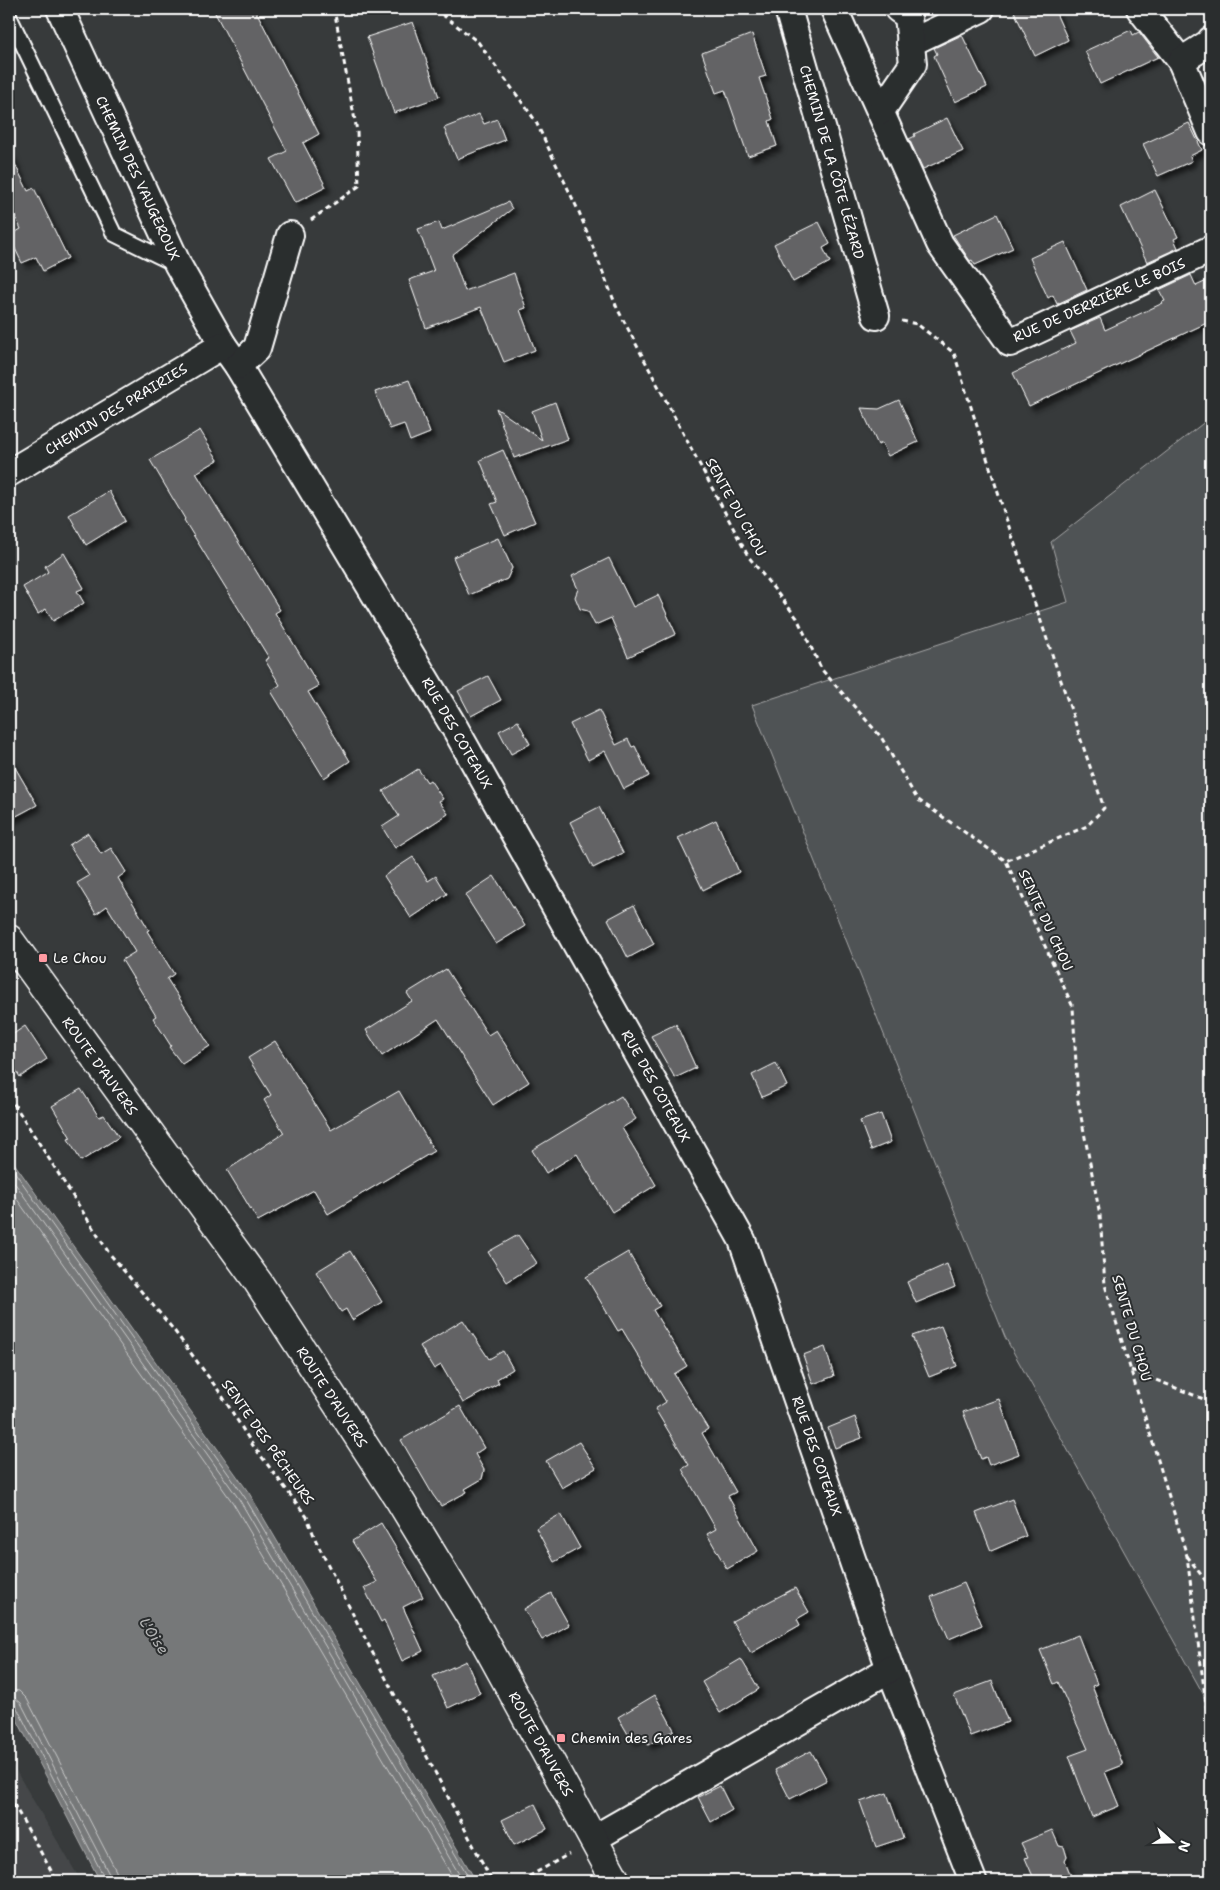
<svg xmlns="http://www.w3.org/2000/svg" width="1220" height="1890" font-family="'Shantell Sans',sans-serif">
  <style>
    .built { fill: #444748 }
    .green { fill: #505354; stroke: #a8a9aa }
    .water { fill: #767879; stroke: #adaeaf }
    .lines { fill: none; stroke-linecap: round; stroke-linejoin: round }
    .shore { stroke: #c8c9c9; stroke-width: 1 }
    .building { fill: #636465; stroke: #fff; filter: url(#shadow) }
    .lane-casing { stroke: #fff; stroke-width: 18 }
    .street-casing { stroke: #fff; stroke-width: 30 }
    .secondary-casing { stroke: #fff; stroke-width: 31 }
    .path { stroke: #fff; stroke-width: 3; stroke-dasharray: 5 4; stroke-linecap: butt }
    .lane { stroke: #2a2d2e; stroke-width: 14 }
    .street { stroke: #2a2d2e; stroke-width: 26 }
    .secondary { stroke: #2a2d2e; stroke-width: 28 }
    .poi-dot { fill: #ff9aa2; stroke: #2a2d2e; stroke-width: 2 }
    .labels { text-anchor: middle; stroke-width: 4; stroke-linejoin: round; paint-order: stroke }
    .street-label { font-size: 14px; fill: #fff; stroke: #2a2d2e }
    .poi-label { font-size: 14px; fill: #fff; stroke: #2a2d2e; text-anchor: start }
    .water-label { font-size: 15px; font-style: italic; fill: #b4b5b5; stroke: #2a2d2e }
  </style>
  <defs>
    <filter id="shadow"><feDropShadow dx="4.5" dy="4.5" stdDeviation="2.5" flood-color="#0009"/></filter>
  </defs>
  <rect width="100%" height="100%" fill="#373a3b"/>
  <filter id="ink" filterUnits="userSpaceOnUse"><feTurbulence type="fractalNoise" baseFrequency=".02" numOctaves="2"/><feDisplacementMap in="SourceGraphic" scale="10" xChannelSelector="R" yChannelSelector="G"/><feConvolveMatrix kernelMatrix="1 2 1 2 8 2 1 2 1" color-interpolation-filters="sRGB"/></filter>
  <g filter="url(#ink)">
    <polygon class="built" points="9,1759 81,1881 9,1881"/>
    <polygon class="green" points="1211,417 1211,1708 1005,1337 752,705 1068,602 1051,542"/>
    <polygon class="water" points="9,1156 249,1493 476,1881 100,1881 9,1704"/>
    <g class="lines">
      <g class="shore">
        <polyline points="9,1164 244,1496 471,1881"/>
        <polyline points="9,1175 239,1499 463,1881"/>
        <polyline points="9,1188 233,1503 455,1881"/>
        <polyline points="9,1689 19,1691 27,1699 116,1871 118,1881"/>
        <polyline points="9,1697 15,1698 21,1703 109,1874 111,1881"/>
        <polyline points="9,1703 16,1706 104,1877 104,1881"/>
      </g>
    </g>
    <g class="building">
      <polygon points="213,9 255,9 319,134 303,143 326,187 295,203 271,159 287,151"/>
      <polygon points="1013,9 1054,9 1068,40 1035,56"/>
      <polygon points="413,22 439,97 394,113 367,37"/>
      <polygon points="1131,30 1133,35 1139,32 1158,57 1100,84 1085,51"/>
      <polygon points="752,34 766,76 759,78 773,119 769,121 777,146 748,156 725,90 716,93 702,53"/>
      <polygon points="962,35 987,87 955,102 934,56 937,54 934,48"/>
      <polygon points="479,114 484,124 497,119 505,140 457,159 444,128"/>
      <polygon points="947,118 963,151 923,169 909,139 915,136 914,134"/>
      <polygon points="1189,123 1202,150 1190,156 1192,161 1158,176 1143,144"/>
      <polygon points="9,152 28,191 34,188 68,258 43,271 36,257 22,263 9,236 21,229 9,203"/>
      <polygon points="1155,190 1178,237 1174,239 1178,248 1147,262 1121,207"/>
      <polygon points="508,202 512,209 452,255 465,291 514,273 526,308 520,310 535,350 504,362 481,307 426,328 409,280 434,271 418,229 439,222 442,230"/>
      <polygon points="997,214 1013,248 975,265 972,260 970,261 953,235"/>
      <polygon points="819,222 830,244 823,248 830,262 793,282 774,244"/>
      <polygon points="1065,242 1087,290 1057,304 1053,295 1048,298 1030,258"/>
      <polygon points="1191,275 1196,286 1211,279 1211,321 1029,406 1013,373 1076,343 1070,331 1100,318 1105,330 1163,303 1162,302 1165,301 1159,290"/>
      <polygon points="409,380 430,433 410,441 404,424 390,429 375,392"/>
      <polygon points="899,400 918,442 888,456 882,443 878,445 861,408 879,409"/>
      <polygon points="555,402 568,439 514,458 496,408 542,440 532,411"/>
      <polygon points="200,430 218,460 196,473 280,610 275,613 319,686 308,692 350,761 324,778 271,691 280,685 265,660 269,658 184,520 185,519 150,460"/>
      <polygon points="503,450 535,522 505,535 491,504 497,502 480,460"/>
      <polygon points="109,491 125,521 86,545 69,515"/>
      <polygon points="498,538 512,568 507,579 469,595 453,557"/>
      <polygon points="64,553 84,588 77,591 84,603 53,621 46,609 38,614 23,587 48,572 45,566"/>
      <polygon points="609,558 633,607 658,595 676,634 628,657 611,618 595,625 588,611 580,609 575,597 578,589 572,576"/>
      <polygon points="488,676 501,700 471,716 458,691"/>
      <polygon points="599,710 616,745 628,739 632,747 635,746 649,776 624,789 605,751 588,760 570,724"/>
      <polygon points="518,721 530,744 511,754 499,731"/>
      <polygon points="9,757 37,805 9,820"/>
      <polygon points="418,769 427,782 430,780 443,799 439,801 448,814 395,848 382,827 399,816 383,791"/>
      <polygon points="599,807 623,853 593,868 570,822"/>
      <polygon points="716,820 739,872 703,890 678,838"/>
      <polygon points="88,833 101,854 111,848 126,872 118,878 149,930 147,931 174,974 167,979 210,1046 182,1064 169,1047 171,1046 153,1018 156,1016 122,960 135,952 107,906 96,914 77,883 89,876 69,845"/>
      <polygon points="413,857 428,881 436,876 447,894 411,918 384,876"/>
      <polygon points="494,876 525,926 496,944 465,895"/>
      <polygon points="634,905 654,944 628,958 608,919"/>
      <polygon points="446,969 488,1035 496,1030 529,1082 493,1105 438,1019 382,1056 366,1030 412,1001 407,993"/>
      <polygon points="676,1024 696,1068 675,1078 651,1036"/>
      <polygon points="25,1026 47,1059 20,1077 9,1060 9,1037"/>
      <polygon points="275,1041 331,1130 399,1091 434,1151 328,1214 314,1190 258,1221 227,1170 284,1133 264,1100 271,1095 248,1058"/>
      <polygon points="776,1063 787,1086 762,1097 752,1075"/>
      <polygon points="81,1089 99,1117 104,1115 119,1137 81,1161 68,1139 71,1138 52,1106"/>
      <polygon points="621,1096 636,1119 622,1128 656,1185 612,1212 577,1154 546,1173 532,1150"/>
      <polygon points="881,1114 891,1142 871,1150 860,1121"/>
      <polygon points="518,1235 537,1263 507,1282 488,1252"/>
      <polygon points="350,1251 382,1302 352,1320 346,1309 341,1312 316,1272"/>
      <polygon points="628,1252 660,1306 653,1310 687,1366 674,1374 708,1429 702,1433 736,1492 728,1496 758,1551 727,1569 707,1534 716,1529 682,1469 689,1465 655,1409 666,1402 622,1329 618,1331 586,1277"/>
      <polygon points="947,1264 955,1287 916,1303 907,1282"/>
      <polygon points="463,1320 489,1359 503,1351 513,1369 497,1379 499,1383 463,1403 441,1365 434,1369 420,1346"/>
      <polygon points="941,1326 957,1366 929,1377 912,1336"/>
      <polygon points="825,1347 834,1376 813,1384 803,1355"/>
      <polygon points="999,1399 1019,1454 989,1465 986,1457 981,1459 963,1412"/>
      <polygon points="460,1406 484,1448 475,1454 484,1470 482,1479 465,1489 467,1492 441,1506 433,1495 401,1440"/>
      <polygon points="855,1417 862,1438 835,1448 828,1428"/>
      <polygon points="579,1442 596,1468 562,1488 546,1461"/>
      <polygon points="1012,1499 1026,1536 991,1551 976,1513"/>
      <polygon points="561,1514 580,1548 554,1562 536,1528"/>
      <polygon points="381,1523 409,1570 423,1597 403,1607 423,1651 402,1661 384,1620 381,1622 364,1588 377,1582 352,1541"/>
      <polygon points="964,1583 982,1625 949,1639 931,1597"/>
      <polygon points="795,1588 809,1612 797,1619 800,1625 751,1653 732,1621"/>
      <polygon points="551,1593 569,1625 542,1640 524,1609"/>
      <polygon points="1078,1635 1097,1684 1092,1686 1123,1765 1105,1772 1119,1806 1092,1817 1069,1756 1088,1749 1058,1682 1054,1684 1040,1650"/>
      <polygon points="741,1659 759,1689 720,1713 702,1682"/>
      <polygon points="466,1661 480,1693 448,1708 433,1676"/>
      <polygon points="992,1681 1008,1722 970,1736 954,1695"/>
      <polygon points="655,1695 674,1730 648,1745 642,1735 632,1741 618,1717"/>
      <polygon points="811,1751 827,1780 790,1799 775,1770"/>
      <polygon points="720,1786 732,1810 711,1822 698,1797"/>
      <polygon points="887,1793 903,1838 876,1847 860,1802"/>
      <polygon points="535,1804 547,1829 514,1845 502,1820"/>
      <polygon points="1052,1830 1059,1846 1064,1847 1067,1857 1065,1861 1073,1881 1035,1881 1025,1858 1028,1857 1021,1843"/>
    </g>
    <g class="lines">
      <g class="lane-casing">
        <polyline id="lane" points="9,16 114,234 175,264"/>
      </g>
      <g class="street-casing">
        <g id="street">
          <polyline points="60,9 178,265 223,345 238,366 456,730 742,1240 890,1669 973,1881"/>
          <polyline points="788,9 876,316"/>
          <polyline points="834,9 940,244 1010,343 1211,249"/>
          <polyline points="1140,9 1181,61"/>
          <polyline points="1211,40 1209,43 1181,61 1211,132"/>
          <polyline points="910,43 981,9"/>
          <polyline points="881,111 913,64 908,16 898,9"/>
          <polyline points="238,366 257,348 290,235"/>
          <polyline points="9,473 223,345"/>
          <polyline points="593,1839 890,1669"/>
        </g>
      </g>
      <g class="secondary-casing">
        <polyline id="secondary" points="9,939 258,1282 399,1499 479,1631 616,1881"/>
      </g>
      <g class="path">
        <polyline points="435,9 478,42 535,120 579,212 617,308 748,556 797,618 822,670 881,737 917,799 1006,861 1073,1007 1078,1101 1100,1215 1105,1285 1187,1556 1211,1743"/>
        <polyline points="311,220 359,186 357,131 334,9"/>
        <polyline points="902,321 917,324 954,353 1005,515 1104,808 1087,826 1006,861"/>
        <polyline points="9,1096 109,1253 173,1329 221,1394 252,1444 307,1517 316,1541 368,1644 492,1881"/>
        <polyline points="1131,1370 1211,1402"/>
        <polyline points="1187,1556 1211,1588"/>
        <polyline points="9,1796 57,1881"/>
        <polyline points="521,1881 569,1854"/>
      </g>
      <use href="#lane" class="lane"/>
      <use href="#street" class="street"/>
      <use href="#secondary" class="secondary"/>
    </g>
  </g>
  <g class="poi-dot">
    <rect x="38" y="953" width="10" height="10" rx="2.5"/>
    <rect x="556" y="1733" width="10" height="10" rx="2.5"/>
  </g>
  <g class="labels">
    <g class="street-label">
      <text transform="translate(832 162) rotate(74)" y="5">CHEMIN DE LA CÔTE LÉZARD</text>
      <text transform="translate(138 178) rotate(65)" y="5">CHEMIN DES VAUGEROUX</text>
      <text transform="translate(1099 300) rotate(-24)" y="5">RUE DE DERRIÈRE LE BOIS</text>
      <text transform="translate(116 409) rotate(-31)" y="5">CHEMIN DES PRAIRIES</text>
      <text transform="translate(736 507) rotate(61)" y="5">SENTE DU CHOU</text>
      <text transform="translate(457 733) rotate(60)" y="5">RUE DES COTEAUX</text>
      <text transform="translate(1046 920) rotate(65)" y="5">SENTE DU CHOU</text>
      <text transform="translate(100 1066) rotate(54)" y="5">ROUTE D'AUVERS</text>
      <text transform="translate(656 1086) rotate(61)" y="5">RUE DES COTEAUX</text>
      <text transform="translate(1132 1328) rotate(74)" y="5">SENTE DU CHOU</text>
      <text transform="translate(332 1397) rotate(57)" y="5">ROUTE D'AUVERS</text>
      <text transform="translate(268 1442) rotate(55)" y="5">SENTE DES PÊCHEURS</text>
      <text transform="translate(817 1456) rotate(71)" y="5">RUE DES COTEAUX</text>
      <text transform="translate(541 1744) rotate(61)" y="5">ROUTE D'AUVERS</text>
    </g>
    <g class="poi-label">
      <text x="53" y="963">Le Chou</text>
      <text x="571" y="1743">Chemin des Gares</text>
    </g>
    <g class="water-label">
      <text transform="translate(154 1636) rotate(57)" y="5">L'Oise</text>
    </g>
  </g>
  <rect width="1220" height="1890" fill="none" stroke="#2a2d2e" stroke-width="30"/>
  <rect x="15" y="15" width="1190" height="1860" fill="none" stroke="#fff" stroke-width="2" filter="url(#ink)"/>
  <g transform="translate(1172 1842) rotate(110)" stroke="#2a2d2e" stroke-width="4" paint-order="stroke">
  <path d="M0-4L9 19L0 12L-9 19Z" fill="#ffffff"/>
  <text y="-8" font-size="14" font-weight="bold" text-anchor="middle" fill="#ffffff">N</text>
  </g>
</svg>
